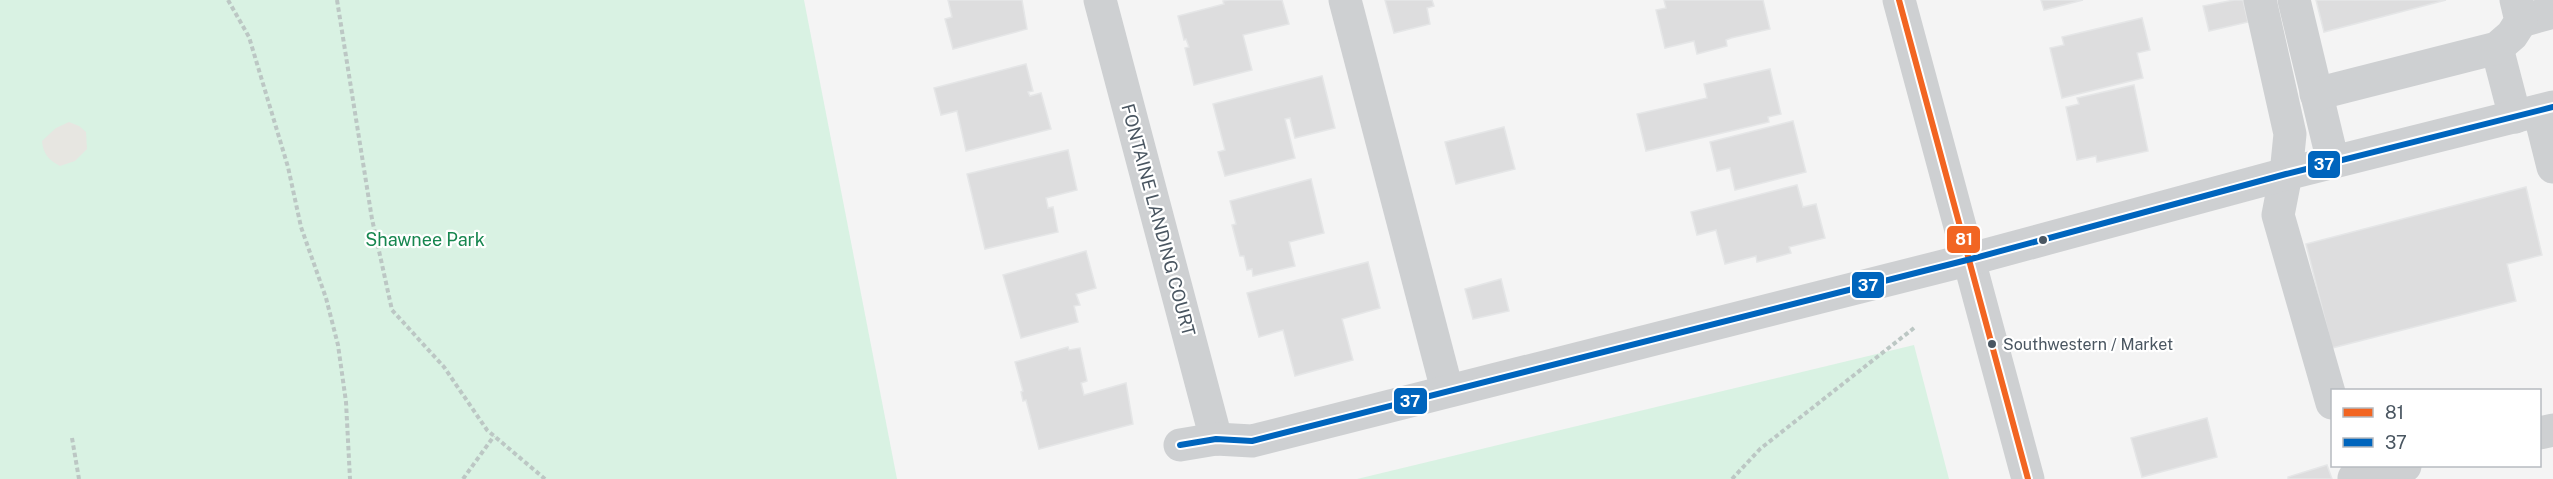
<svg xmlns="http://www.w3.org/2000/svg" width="2553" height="479" font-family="'Public Sans',sans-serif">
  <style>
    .green { fill: #d9f2e3 }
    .sand { fill: #e7e6e1 }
    .building { fill: #ddddde; stroke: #e5e6e7; stroke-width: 1.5 }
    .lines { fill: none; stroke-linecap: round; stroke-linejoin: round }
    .path { stroke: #bcc7c4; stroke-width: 4; stroke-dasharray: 4.5 3; stroke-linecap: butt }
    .minor { stroke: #ced0d2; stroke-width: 33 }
    .bus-1-casing { stroke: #fff; stroke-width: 10 }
    .bus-2-casing { stroke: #fff; stroke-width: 10 }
    .bus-1 { stroke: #f26522; stroke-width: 6 }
    .bus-2 { stroke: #0065bd; stroke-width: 6 }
    .bus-dot { fill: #4a5661; stroke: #fff; stroke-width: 2 }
    .labels { text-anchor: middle; stroke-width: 4.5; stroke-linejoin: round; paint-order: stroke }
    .bus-label { font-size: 16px; fill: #4a5661; stroke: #fff; text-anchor: start }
    .street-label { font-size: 18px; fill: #4a5661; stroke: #fff }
    .park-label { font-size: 18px; fill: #17864f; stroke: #fff }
    .line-badge { stroke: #fff; stroke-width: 2 }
    .badge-label { font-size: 16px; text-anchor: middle; font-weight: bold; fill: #fff }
  </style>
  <rect width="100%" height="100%" fill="#f4f4f4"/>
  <g class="green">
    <polygon points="0,0 804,0 897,479 0,479"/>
    <polygon points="1914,345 1949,479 1357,479"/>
  </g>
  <path class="sand" d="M69,122l10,4 7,6 1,17 -12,12 -15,5c-11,-6 -17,-12 -18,-25l14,-13z"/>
  <g class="building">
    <polygon points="948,0 1022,0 1027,29 953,49 945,19 952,17"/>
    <polygon points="1229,0 1282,0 1289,24 1243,35 1252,70 1194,85 1185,48 1189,47 1186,39 1184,40 1178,16 1224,4 1223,1"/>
    <polygon points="1385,0 1432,0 1434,6 1427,8 1430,24 1394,33"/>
    <polygon points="1664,0 1763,0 1770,29 1731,38 1726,40 1727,46 1697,54 1694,41 1665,48 1656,10 1666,8"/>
    <polygon points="2041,0 2083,0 2044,10"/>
    <polygon points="2234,0 2243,0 2248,22 2209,31 2203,6"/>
    <polygon points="2316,0 2446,0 2324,32"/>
    <polygon points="2142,18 2150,50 2137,53 2143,78 2062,98 2050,48 2064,45 2062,37"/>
    <polygon points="1026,64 1033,91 1028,92 1030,96 1041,93 1051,129 966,151 957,111 941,115 934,88"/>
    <polygon points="1770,69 1781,114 1768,117 1769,122 1646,151 1637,114 1707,98 1704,84"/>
    <polygon points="1322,76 1335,128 1295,138 1290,118 1285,119 1295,158 1225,176 1218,152 1225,150 1213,104"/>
    <polygon points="2134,85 2148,151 2097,162 2096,156 2077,160 2066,107 2079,104 2077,98"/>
    <polygon points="1793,121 1806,172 1735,190 1730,168 1717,171 1710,142"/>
    <polygon points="1504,127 1515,169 1456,184 1445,142"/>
    <polygon points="1068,150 1077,190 1046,198 1048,208 1053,207 1058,232 985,249 967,174"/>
    <polygon points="1311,179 1324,233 1289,242 1295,266 1253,276 1252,269 1247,270 1244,256 1240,256 1232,225 1236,224 1230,201"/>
    <polygon points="1797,185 1803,207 1816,204 1825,238 1789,247 1791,253 1757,262 1756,256 1725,264 1716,230 1697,235 1691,212"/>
    <polygon points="2526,187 2542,255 2507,264 2516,301 2332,348 2306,244"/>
    <polygon points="1086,251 1096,288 1076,294 1080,305 1074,306 1078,322 1021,338 1003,275"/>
    <polygon points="1368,262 1380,308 1342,319 1353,360 1295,376 1283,330 1259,337 1247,293"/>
    <polygon points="1501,279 1509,311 1473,319 1465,289"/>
    <polygon points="1068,347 1069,350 1080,348 1087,381 1081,383 1084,395 1126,383 1133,424 1039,449 1026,400 1023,401 1021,392 1023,391 1015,362"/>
    <polygon points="2207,418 2217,457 2142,477 2131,438"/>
    <polygon points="2327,465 2332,479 2288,479 2288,477"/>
  </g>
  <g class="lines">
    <g class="path">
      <polyline points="228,0 249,37 288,167 301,227 326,298 338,345 346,402 350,479"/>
      <polyline points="337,0 372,219 392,310 444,367 487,430 545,479"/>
      <polyline points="72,438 79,479"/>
      <polyline points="463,479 494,436"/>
      <polyline points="1732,479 1760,449 1914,328"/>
    </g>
    <g class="minor">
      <polyline points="1100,0 1216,439"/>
      <polyline points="1345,0 1447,390"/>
      <polyline points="1899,0 2028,479"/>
      <polyline points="2260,0 2290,134 2286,174 2278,215 2332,403"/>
      <polyline points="2294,0 2333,162"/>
      <polyline points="2521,21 2553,12"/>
      <polyline points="2497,48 2515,117"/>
      <polyline points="2316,94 2497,48 2512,35 2521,21 2516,0"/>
      <polyline points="2539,111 2553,167"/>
      <polyline points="2540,433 2553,430"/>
      <polyline points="1180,445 1216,439 1252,441 1971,259 2286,174 2553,107"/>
      <polyline points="2354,478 2405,466"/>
    </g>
    <g class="bus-1-casing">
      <polyline id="bus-1" points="1899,0 2028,479"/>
    </g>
    <g class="bus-2-casing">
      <polyline id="bus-2" points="1180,445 1216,439 1252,441 1971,259 2286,174 2553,107"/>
    </g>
    <use href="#bus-1" class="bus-1"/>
    <use href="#bus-2" class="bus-2"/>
  </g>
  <g class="bus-dot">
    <circle cx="2043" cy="240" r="5"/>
    <circle cx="1992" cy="344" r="5"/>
  </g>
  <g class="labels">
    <g class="bus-label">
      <text x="2003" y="350">Southwestern / Market</text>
    </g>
    <g class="street-label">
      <text transform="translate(1158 220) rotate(75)" y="6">FONTAINE LANDING COURT</text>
    </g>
    <g class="park-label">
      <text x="425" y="246">Shawnee Park</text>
    </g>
  </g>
  <g class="line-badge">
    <rect x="2307" y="150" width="34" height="29" rx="6" fill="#0065bd"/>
    <rect x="1946" y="225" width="35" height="29" rx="6" fill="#f26522"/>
    <rect x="1851" y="271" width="34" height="28" rx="6" fill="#0065bd"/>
    <rect x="1393" y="387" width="35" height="28" rx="6" fill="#0065bd"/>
  </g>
  <g class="badge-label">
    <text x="2324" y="170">37</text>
    <text x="1964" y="245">81</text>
    <text x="1868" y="291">37</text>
    <text x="1410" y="407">37</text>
  </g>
  <rect x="2331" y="389" width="210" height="78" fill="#ffffff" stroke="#b7bbc0" stroke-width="1.5"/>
  <rect x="2343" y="408" width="30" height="9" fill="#f26522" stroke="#b7bbc0" stroke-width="1.5"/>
  <text x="2385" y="419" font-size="18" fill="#4a5661">81</text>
  <rect x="2343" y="438" width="30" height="9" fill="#0065bd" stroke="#b7bbc0" stroke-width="1.5"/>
  <text x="2385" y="449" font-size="18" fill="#4a5661">37</text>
</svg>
